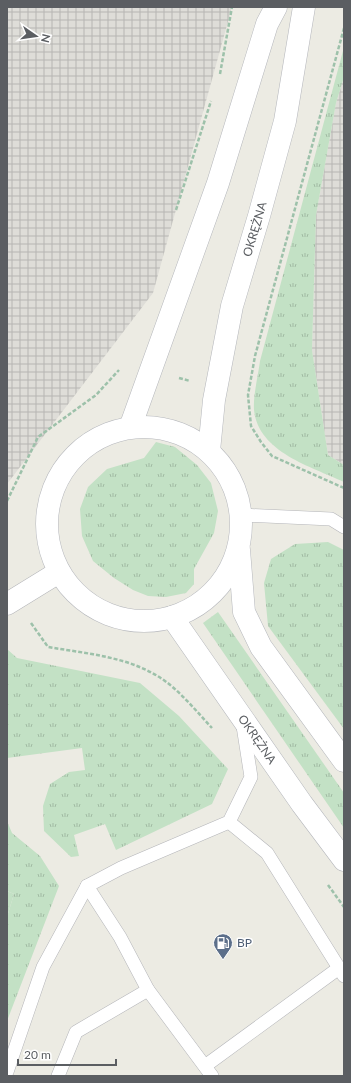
<svg xmlns="http://www.w3.org/2000/svg" width="351" height="1083" font-family="Lato,sans-serif">
  <style>
    .industrial { fill: url(#industrial-grid) }
    .grass { fill: url(#grass-tufts) }
    .forest { fill: url(#forest-firs) }
    .lines { fill: none; stroke-linecap: round; stroke-linejoin: round }
    .lane-casing { stroke: #b4b5b9; stroke-width: 14 }
    .street-casing { stroke: #b4b5b9; stroke-width: 23 }
    .secondary-casing { stroke: #b5b7bc; stroke-width: 23 }
    .path { stroke: #9dc1aa; stroke-width: 2.5; stroke-dasharray: 4 2; stroke-linecap: butt }
    .lane { stroke: #fff; stroke-width: 13 }
    .street { stroke: #fff; stroke-width: 22 }
    .secondary { stroke: #fff; stroke-width: 22 }
    .labels { text-anchor: middle; stroke-width: 3; stroke-linejoin: round; paint-order: stroke }
    .street-label { font-size: 12px; fill: #5b5e62; stroke: #fff }
    .service-label { font-size: 12px; fill: #4e5e75; stroke: #fff; text-anchor: start }
  </style>
  <defs>
    <pattern id="industrial-grid" width="8" height="8" patternUnits="userSpaceOnUse"><rect width="8" height="8" fill="#deddd8"/><path d="M0 4h8M4 0v8" fill="none" stroke="#b7b6b3"/></pattern>
    <pattern id="grass-tufts" width="24" height="20" patternUnits="userSpaceOnUse"><rect width="24" height="20" fill="#c3e1c5"/><path d="M3 7l-1-3M5 7V3M7 7l1-3M15 17l-1-3M17 17v-4M19 17l1-3" fill="none" stroke="#a1baa3"/></pattern>
    <pattern id="forest-firs" width="22" height="20" patternUnits="userSpaceOnUse"><rect width="22" height="20" fill="#c3e1c5"/><path d="M5 1l3.5 6h-7zM16 11l3.5 6h-7z" fill="#a1baa3"/></pattern>
  </defs>
  <rect width="100%" height="100%" fill="#ecebe3"/>
  <g class="industrial">
    <polygon points="7,7 232,7 153,293 7,484"/>
    <polygon points="344,77 344,465 328,455 312,350 316,215 336,103"/>
  </g>
  <g class="grass">
    <path d="M344,47v30l-8,26 -20,112 -4,135 16,105 16,10v17c-32,-15 -86,-30 -90,-72 -1,-14 4,-34 6,-49z"/>
    <polygon points="156,442 175,447 197,465 211,483 218,511 214,533 194,569 194,584 186,593 166,597 148,596 133,590 114,578 93,561 82,536 80,509 88,487 107,469 144,458"/>
    <polygon points="328,542 344,550 344,729 268,626 264,583 271,559 295,544"/>
    <polygon points="218,612 344,793 344,828 203,623"/>
    <polygon points="7,649 17,658 140,683 179,716 228,769 212,804 116,850 105,824 74,835 79,856 71,857 44,831 43,806 50,784 69,772 85,770 82,748 7,758"/>
    <polygon points="7,821 12,833 40,856 59,886 7,1021 7,917 14,894 7,891"/>
  </g>
  <polygon class="forest" points="7,891 14,894 7,917"/>
  <g class="lines">
    <g class="lane-casing">
      <g id="lane">
        <polyline points="241,515 331,519 344,527"/>
        <polyline points="229,822 267,853 344,976"/>
        <polyline points="87,886 120,937 148,990 212,1076"/>
        <polyline points="205,1066 339,968"/>
        <polyline points="7,1072 43,967 87,886 121,868 229,822 251,777 243,726"/>
        <polyline points="58,1076 76,1032 148,990"/>
      </g>
    </g>
    <g class="street-casing">
      <polyline id="street" points="7,604 59,572"/>
    </g>
    <g class="secondary-casing">
      <g id="secondary">
        <polyline points="131,425 218,183 267,24 276,7"/>
        <circle cx="144" cy="524" r="97"/>
        <path id="s1" d="M209,451l5,-51 18,-94 27,-90 26,-95 19,-114"/>
        <polyline points="239,550 244,612 261,647 344,761"/>
        <path id="s2" d="M172,617l130,187 42,56"/>
      </g>
    </g>
    <g class="path">
      <polyline points="344,28 255,356 248,395 251,426 261,442 272,456 344,488"/>
      <polyline points="220,74 232,7"/>
      <polyline points="176,210 211,101"/>
      <polyline points="179,378 190,381"/>
      <polyline points="7,501 38,437 96,395 119,370"/>
      <path d="M31,623l17,24c41,7 87,10 121,37 16,13 29,29 43,44"/>
      <polyline points="328,885 344,907"/>
    </g>
    <use href="#lane" class="lane"/>
    <use href="#street" class="street"/>
    <use href="#secondary" class="secondary"/>
  </g>
  <defs>
    <g id="fuel-pin" transform="scale(1)"><path d="M0 17L-7.5 6A9.5 9.5 0 1 1 7.5 6Z" fill="#5c6f8a" stroke="#fff"/><path d="M-5.5-6h7V0h2V4h1.3V-2.5L3-4.5l.8-.8L6-3V5H2.5V1h-1V6h-7ZM-4.2-4.7v3.2H.2V-4.7Z" fill="#fff"/></g>
  </defs>
  <g fill-rule="evenodd">
    <use href="#fuel-pin" x="223" y="943"/>
  </g>
  <g class="labels">
    <g class="street-label">
      <text dy="4" stroke="none"><textPath href="#s1" startOffset="227">OKRĘŻNA</textPath></text>
      <text dy="4" stroke="none"><textPath href="#s2" startOffset="149">OKRĘŻNA</textPath></text>
    </g>
    <g class="service-label">
      <text x="237" y="947">BP</text>
    </g>
  </g>
  <rect width="351" height="1083" fill="none" stroke="#5b5e62" stroke-width="16"/>
  <g transform="translate(36 36) rotate(103)" stroke="#ffffff" stroke-width="3" paint-order="stroke">
  <path d="M0-3L7 15L0 10L-7 15Z" fill="#5b5e62"/>
  <text y="-6" font-size="11" font-weight="bold" text-anchor="middle" fill="#5b5e62">N</text>
  </g>
  <path d="M18 1059v6h98v-6" fill="none" stroke="#5b5e62" stroke-width="2"/>
  <text x="24" y="1059" font-size="12" fill="#5b5e62" stroke="#ffffff" stroke-width="3" paint-order="stroke">20 m</text>
</svg>
